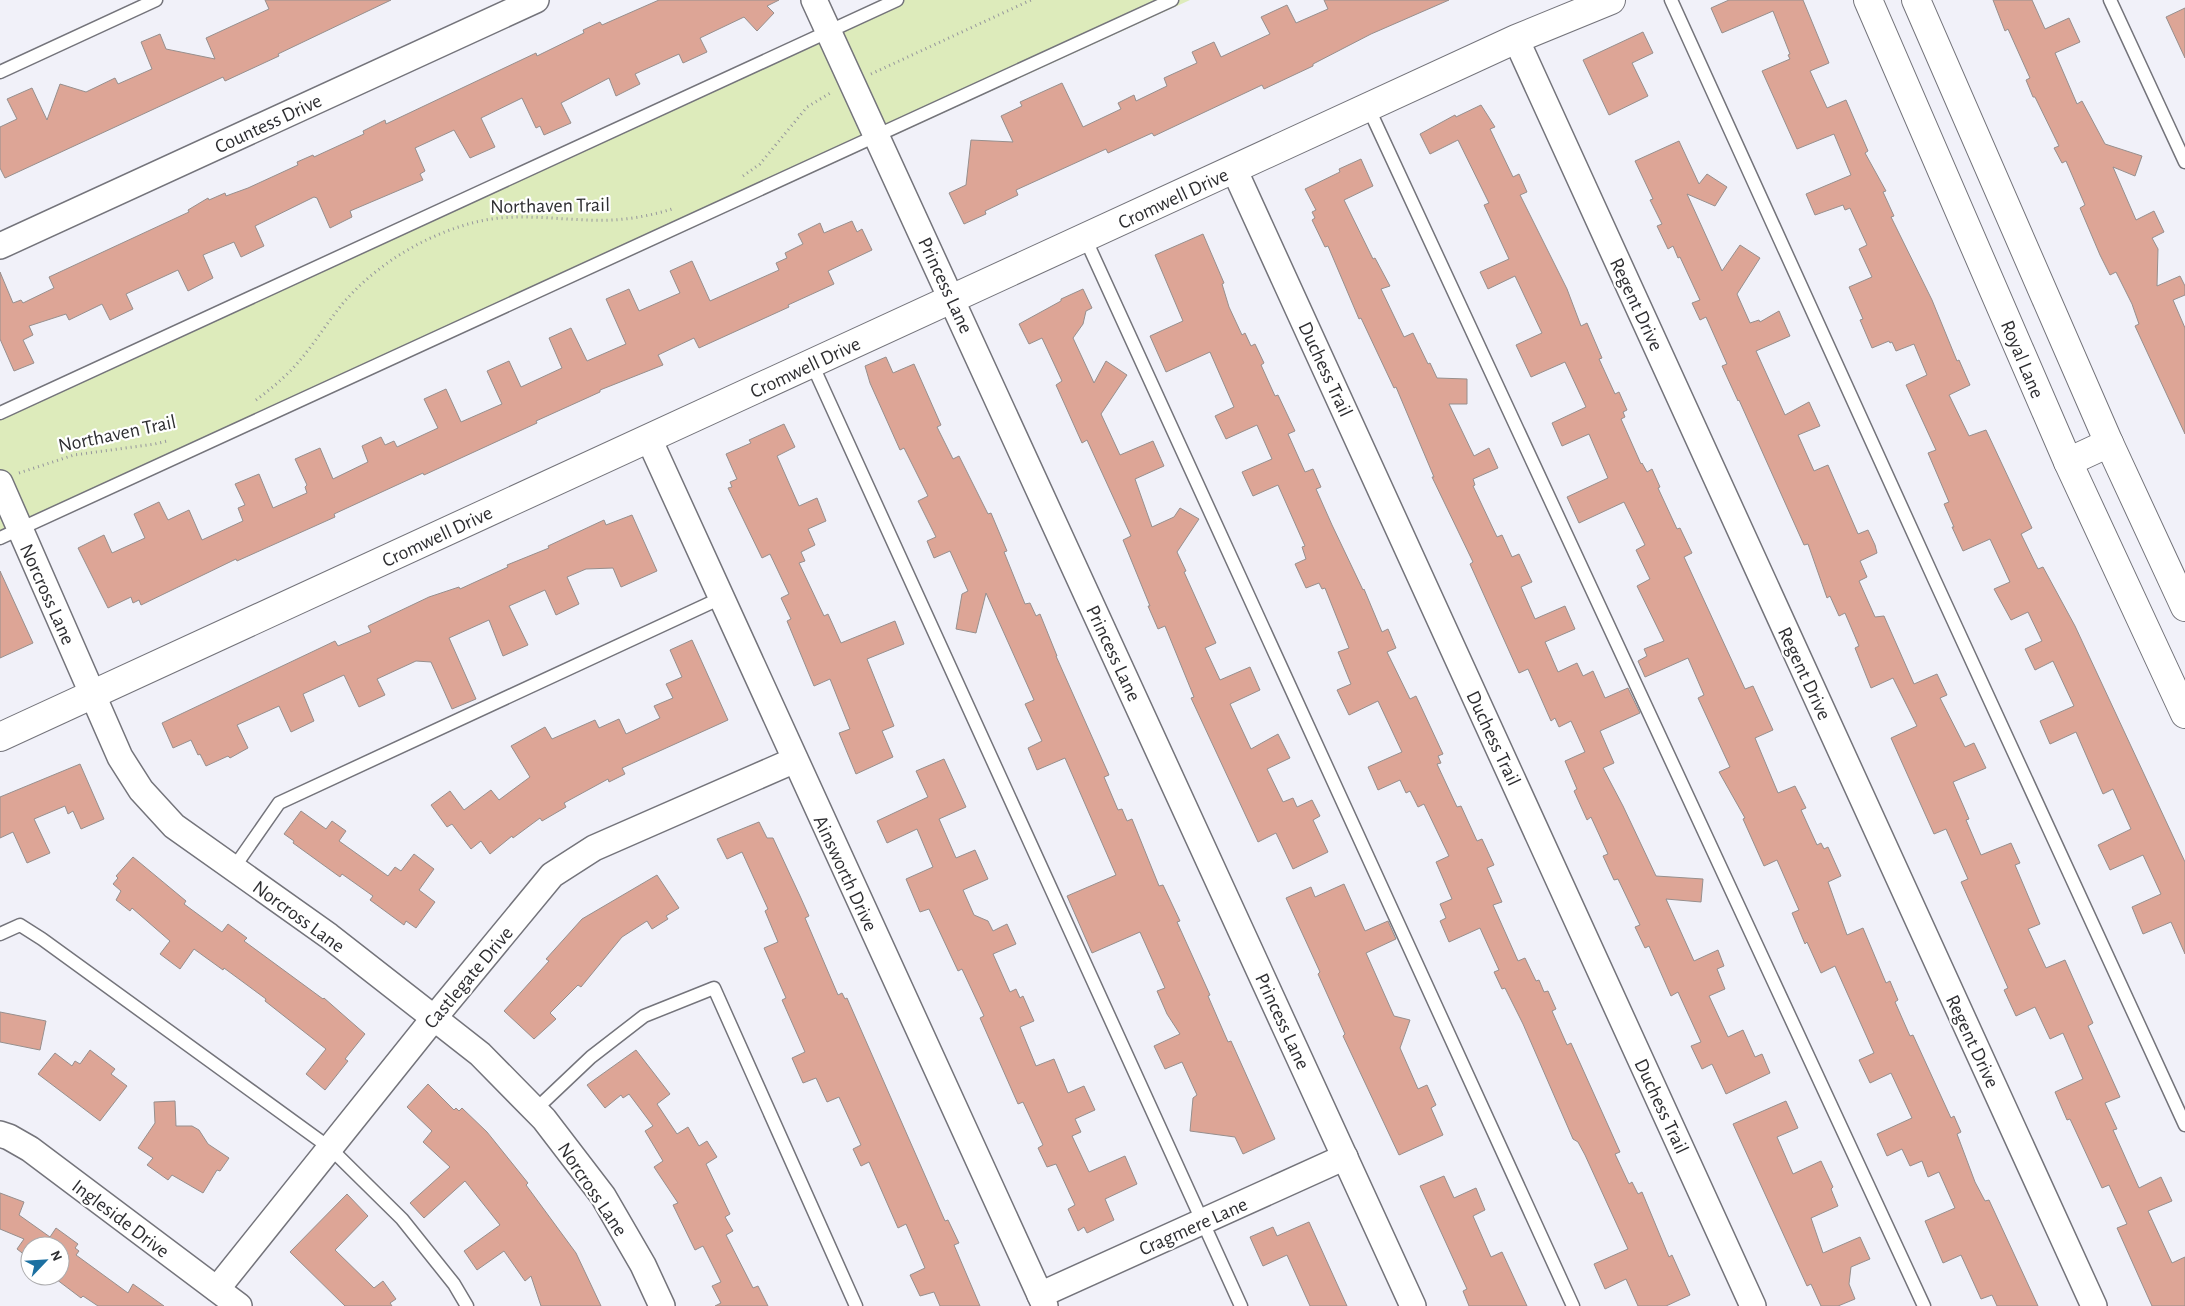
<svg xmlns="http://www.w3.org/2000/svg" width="2185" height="1306" font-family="'Alegreya Sans',sans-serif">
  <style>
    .green { fill: #ddebbb }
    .building { fill: #dda596; stroke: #978f8d }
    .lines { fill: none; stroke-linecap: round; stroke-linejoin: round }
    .lane-casing { stroke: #74747b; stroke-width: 15 }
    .street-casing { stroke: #74747b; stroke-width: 28 }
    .secondary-casing { stroke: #74747b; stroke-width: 30 }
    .path { stroke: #96969c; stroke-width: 3; stroke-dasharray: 1 4; stroke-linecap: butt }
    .lane { stroke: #fff; stroke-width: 12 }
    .street { stroke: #fff; stroke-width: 25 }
    .secondary { stroke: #fff; stroke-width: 28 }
    .labels { text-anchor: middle; stroke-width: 4.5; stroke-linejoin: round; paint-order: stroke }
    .street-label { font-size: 20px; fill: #2e2e31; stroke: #fff }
  </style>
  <rect width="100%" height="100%" fill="#f1f1f9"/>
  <polygon class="green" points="901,0 1190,0 0,545 0,413"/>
  <g class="building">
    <polygon points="265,0 391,0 278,54 279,56 225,81 223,77 5,178 0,168 0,127 17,119 7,99 32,88 47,120 60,84 86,92 115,78 118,84 152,69 141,42 160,34 166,49 215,59 206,38 269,9"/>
    <polygon points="659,0 779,0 767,6 774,13 757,31 744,17 700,38 707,52 683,63 679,54 635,74 640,84 616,96 609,78 561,103 571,123 544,135 540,126 536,128 522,98 481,118 495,147 470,158 454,130 415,148 425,171 420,174 423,180 350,211 352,217 330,228 317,198 314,197 255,226 264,246 241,257 234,242 203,255 213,278 188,291 178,270 126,294 133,309 110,320 102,304 69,320 66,314 29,326 33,335 23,340 34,363 14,371 0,339 0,272 13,303 21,300 23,303 54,288 49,277 189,212 188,210 208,198 209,200 225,193 226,196 248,188 298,165 297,162 313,155 314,157 364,134 363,131 385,120 386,124 536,53 537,56 584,33 583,30 600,22 602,25"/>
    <polygon points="1324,0 1449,0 1371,34 1313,64 1313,66 1264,89 1262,85 1154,136 1152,133 1108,153 1106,149 1016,190 1018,195 985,211 986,214 964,224 949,193 966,185 971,140 1013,142 1001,116 1022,106 1020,102 1062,83 1083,127 1121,109 1118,103 1134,95 1136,101 1167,86 1164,78 1197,63 1192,52 1214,42 1221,57 1270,34 1261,17 1287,5 1296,23 1328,9"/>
    <polygon points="1729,0 1803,0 1829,63 1810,71 1827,108 1846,100 1868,151 1865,153 1886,191 1883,192 1894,216 1891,217 1932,300 1957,361 1959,360 1970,385 1949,395 1969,436 1986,430 2032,528 2021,534 2038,569 2043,567 2075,626 2185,862 2185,954 2171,922 2143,934 2132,907 2161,894 2143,855 2110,870 2098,845 2131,829 2113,789 2103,794 2076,732 2050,744 2040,721 2074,706 2053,661 2035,670 2025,649 2042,641 2028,612 2011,620 1994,589 2010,582 1990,539 1963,551 1952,527 1954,527 1944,504 1949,502 1928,453 1936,450 1906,385 1927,375 1914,344 1896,351 1892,342 1890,343 1889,341 1872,348 1860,320 1863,319 1849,287 1872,277 1859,249 1867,245 1850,208 1845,210 1843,205 1815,215 1806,194 1851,175 1834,134 1797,149 1762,71 1790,59 1788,55 1790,54 1773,11 1722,33 1711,8"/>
    <polygon points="1993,0 2032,0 2045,29 2069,18 2080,42 2055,53 2077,104 2082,101 2105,144 2142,156 2135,176 2113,167 2136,220 2154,211 2164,232 2152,238 2158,249 2157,286 2180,276 2185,286 2185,295 2173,300 2185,328 2185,434 2135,326 2139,324 2132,304 2116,272 2110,275 2100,255 2080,208 2085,205 2066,161 2062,163 2054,148 2059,146 2035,97 2033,97 2026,80 2030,78 2008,29 2005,31"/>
    <polygon points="2185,8 2185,58 2166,17"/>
    <polygon points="1643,32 1653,53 1632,63 1648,96 1609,115 1583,60"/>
    <polygon points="1481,105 1495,127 1490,129 1513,177 1519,174 1527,192 1520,195 1567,289 1581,326 1587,323 1602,358 1599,359 1615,394 1619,392 1627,410 1623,412 1625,417 1621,419 1641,464 1642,463 1647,472 1652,469 1660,487 1658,488 1677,529 1680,528 1692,553 1684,557 1745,689 1753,686 1773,730 1755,738 1778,793 1795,786 1806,808 1801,810 1817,845 1821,843 1824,849 1828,847 1841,876 1828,882 1847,935 1863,928 1886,983 1890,981 1898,1000 1895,1002 1910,1036 1913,1035 1951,1118 1954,1116 1961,1132 1957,1134 1975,1182 1985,1201 1989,1200 2038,1306 1997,1306 1992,1295 1981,1299 1961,1255 1943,1263 1925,1221 1955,1208 1939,1172 1928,1177 1922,1161 1910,1166 1902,1149 1887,1156 1877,1134 1912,1118 1891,1073 1870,1083 1859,1060 1874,1053 1835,966 1821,973 1807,942 1805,944 1792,913 1799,910 1777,860 1764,866 1743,819 1745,818 1719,772 1730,767 1698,698 1704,695 1688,658 1645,677 1638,661 1647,656 1644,649 1664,641 1637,586 1650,579 1636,550 1645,545 1624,502 1579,523 1567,497 1608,478 1589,434 1562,446 1552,423 1586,407 1565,362 1531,377 1516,345 1542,333 1515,276 1488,289 1480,272 1509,259 1484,205 1489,203 1458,140 1430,154 1420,134 1455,115 1456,117"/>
    <polygon points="1679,141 1699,184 1707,174 1727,187 1715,206 1687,194 1722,271 1740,245 1760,258 1737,294 1750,323 1759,320 1760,322 1779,311 1790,336 1756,351 1785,415 1809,402 1820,426 1798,435 1814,471 1828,465 1858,534 1868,530 1875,545 1877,553 1860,561 1867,577 1859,581 1875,617 1884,616 1914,684 1937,674 1947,695 1940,698 1965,747 1974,743 1986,768 1953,782 1969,819 1966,820 1981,855 2011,843 2020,863 2015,865 2040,924 2028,929 2046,968 2065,960 2093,1023 2088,1026 2120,1097 2105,1103 2117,1129 2113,1130 2139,1188 2161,1177 2172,1201 2148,1211 2172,1263 2185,1257 2185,1306 2152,1306 2117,1228 2127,1224 2109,1185 2102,1188 2070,1119 2067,1120 2055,1092 2083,1079 2063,1033 2050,1039 2035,1007 2016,1016 2004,990 2008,988 1961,882 1968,879 1946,829 1934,834 1891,738 1917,726 1893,678 1871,688 1855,648 1859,646 1845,613 1839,616 1830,596 1827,598 1808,544 1804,545 1739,400 1738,401 1722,366 1727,364 1706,317 1700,320 1692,303 1700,300 1680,257 1678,258 1673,246 1668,249 1657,226 1662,224 1650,200 1653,199 1635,161"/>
    <polygon points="1361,159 1373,186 1344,200 1373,259 1375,258 1390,286 1381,289 1404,337 1413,333 1428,364 1430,363 1437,378 1467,379 1467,404 1449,404 1474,456 1489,448 1498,468 1473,479 1475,485 1473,486 1497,537 1502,535 1512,557 1519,554 1532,582 1521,587 1535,619 1565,606 1575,629 1545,642 1558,672 1577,663 1583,676 1593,671 1605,698 1628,688 1640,713 1600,731 1614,763 1603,768 1623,806 1656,876 1703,879 1701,902 1666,899 1694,961 1718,950 1724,966 1717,969 1725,989 1709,996 1728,1037 1743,1030 1755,1057 1762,1054 1770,1073 1726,1094 1712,1064 1702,1069 1691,1046 1701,1042 1678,992 1671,996 1649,946 1645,948 1635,927 1640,925 1618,879 1614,880 1603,856 1608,854 1591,817 1587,820 1574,791 1577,789 1565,761 1585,752 1571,721 1559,727 1555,718 1551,721 1528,669 1519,673 1470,564 1473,562 1432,477 1434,477 1396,387 1394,388 1361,318 1359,319 1328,246 1325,247 1312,220 1315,218 1312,212 1316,210 1305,189 1340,172 1339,169"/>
    <polygon points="852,221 857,232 862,229 872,250 828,271 834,284 788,305 789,307 699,348 694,338 658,355 663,365 600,390 600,392 536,421 537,423 424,475 423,473 334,514 335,517 237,561 236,559 141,605 139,600 133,603 131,597 108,608 78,548 104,535 112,553 145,538 134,514 159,502 168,520 189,510 202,540 243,521 238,508 245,505 235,484 259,474 273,508 307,493 305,487 307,485 295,459 320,448 333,479 368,462 362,446 381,437 385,445 394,441 397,447 438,428 424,399 446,389 461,422 502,404 487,371 509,361 521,387 562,368 549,338 571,328 587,361 626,344 606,299 629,289 639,311 680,293 670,271 692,261 710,301 779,270 776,263 787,258 785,253 803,244 798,234 820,223 824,233"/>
    <polygon points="1203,234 1224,283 1222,284 1229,307 1242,335 1245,333 1251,346 1255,344 1264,363 1261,365 1275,396 1278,395 1295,431 1288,434 1305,472 1313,469 1321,487 1316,489 1332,525 1363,590 1364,589 1382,632 1388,629 1396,648 1387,652 1410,699 1416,696 1443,754 1438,756 1441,763 1437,764 1457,807 1461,806 1477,841 1482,839 1494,865 1487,868 1502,902 1493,905 1518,961 1525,958 1536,981 1539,980 1544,992 1548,991 1556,1009 1552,1011 1567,1045 1571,1043 1620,1152 1615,1154 1629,1184 1632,1182 1638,1194 1642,1192 1669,1257 1672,1255 1690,1295 1666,1306 1638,1306 1626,1279 1605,1289 1594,1264 1628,1249 1585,1155 1578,1142 1573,1139 1523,1024 1505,988 1502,989 1494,972 1499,970 1480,928 1449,942 1440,921 1446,918 1440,904 1452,899 1436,862 1449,856 1424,804 1418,807 1410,791 1406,793 1400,780 1378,790 1368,767 1402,752 1378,701 1349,715 1337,690 1351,684 1338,652 1349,648 1325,588 1322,589 1319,583 1306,588 1295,564 1306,559 1302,547 1305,546 1278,485 1253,496 1242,472 1272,459 1257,425 1226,439 1215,416 1234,407 1210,352 1166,372 1150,336 1183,321 1155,255"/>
    <polygon points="1083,289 1092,308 1086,311 1083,324 1073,338 1094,383 1106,361 1127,375 1101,414 1120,455 1153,441 1164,466 1135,479 1152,527 1174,517 1180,508 1199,519 1177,552 1186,571 1184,572 1216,643 1205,648 1220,680 1250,667 1260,690 1230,704 1251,749 1278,734 1290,758 1267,769 1283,802 1293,798 1297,807 1312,800 1320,816 1313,820 1328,852 1293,869 1276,833 1258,842 1191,698 1194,697 1165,626 1158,629 1148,606 1150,606 1123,540 1131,536 1087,440 1082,443 1056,385 1062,381 1042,338 1029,344 1019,324 1061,301 1061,299"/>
    <polygon points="886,357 893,373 914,364 941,425 937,427 953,459 959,456 988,514 991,513 1007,551 1004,552 1025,604 1030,603 1036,616 1040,614 1057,656 1056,656 1109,775 1104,777 1118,810 1122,809 1127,821 1132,819 1159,886 1163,885 1180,921 1177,922 1210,995 1208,996 1228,1042 1231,1041 1275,1139 1243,1154 1235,1137 1190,1131 1193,1098 1197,1095 1182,1062 1165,1069 1154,1046 1180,1034 1167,1014 1157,991 1165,988 1140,932 1092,953 1067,896 1116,875 1065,758 1037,770 1028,748 1042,741 1025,704 1034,700 986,593 976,633 956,629 962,594 968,591 950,551 934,558 927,541 936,537 918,501 928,496 904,448 900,450 870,383 865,366"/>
    <polygon points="784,424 795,447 777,456 799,506 817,498 826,521 808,529 815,545 801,552 805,561 799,563 824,616 828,614 841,643 895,621 904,644 867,659 894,726 882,731 893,757 856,774 839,733 850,729 830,679 814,686 787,621 791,619 781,598 789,594 770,554 762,558 728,488 732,487 730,482 737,479 726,454 751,443 749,440"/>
    <polygon points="632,515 657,571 621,587 613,568 586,569 567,577 579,604 556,615 545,590 509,606 528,645 503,656 489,620 449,638 476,699 452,709 431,662 416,661 377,679 385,695 359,707 344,675 303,694 314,721 291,732 279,706 237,725 248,748 230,758 228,756 206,766 200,754 198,755 191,740 173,748 162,723 335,641 338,646 371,632 368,626 429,597 459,587 460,589 508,567 507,565 549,548 548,546 604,520 606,525"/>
    <polygon points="0,571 33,643 0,658"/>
    <polygon points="692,640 728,720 622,768 625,774 609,782 608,779 564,803 566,807 542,821 540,818 513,838 512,836 490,854 481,841 471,849 452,824 447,827 431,805 450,791 464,810 491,790 499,800 530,777 511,746 545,727 552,739 595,720 599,728 619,719 626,734 660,718 654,706 673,698 666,684 682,677 670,650"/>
    <polygon points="944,759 966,807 939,819 956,858 975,850 988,879 963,890 974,915 988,921 993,931 1007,924 1016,944 993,954 1010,992 1016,989 1020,998 1023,996 1034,1021 1020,1027 1036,1066 1054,1059 1068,1093 1084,1086 1095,1110 1075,1119 1081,1132 1072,1136 1089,1172 1125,1156 1137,1184 1105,1199 1114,1220 1087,1233 1084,1227 1078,1231 1068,1209 1075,1205 1056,1164 1047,1167 1038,1148 1043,1145 1023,1102 1018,1104 980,1018 984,1016 962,969 958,971 929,909 920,912 906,879 933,867 917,829 887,843 877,821 928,797 916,771"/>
    <polygon points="80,764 104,819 81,829 73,811 68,814 65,806 34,819 50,853 27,863 13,832 0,838 0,797"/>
    <polygon points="301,811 326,829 332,821 346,831 339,841 388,876 395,867 401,871 414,854 434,869 419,890 435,902 416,928 406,921 404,925 370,900 373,896 342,874 340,877 293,843 294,841 284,834"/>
    <polygon points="759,822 767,838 773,838 800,896 809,916 805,918 838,995 842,993 845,999 847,998 945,1221 948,1220 959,1243 954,1245 980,1306 940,1306 934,1292 920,1296 910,1275 925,1268 906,1224 898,1228 869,1162 861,1166 853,1149 861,1145 839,1097 827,1102 816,1078 803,1083 792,1058 805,1052 782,1000 786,998 764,948 778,942 765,911 768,909 742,852 727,859 717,839"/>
    <polygon points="133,857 186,901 184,904 222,932 228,924 247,938 244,941 323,999 324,998 365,1034 345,1059 348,1061 325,1090 306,1074 326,1049 265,1001 266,999 224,968 223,970 194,949 180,969 160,954 170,941 132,908 130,911 116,900 121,891 113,884 118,878 116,876"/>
    <polygon points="657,875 679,908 666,916 668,919 652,929 647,921 622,937 581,987 578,985 550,1013 556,1019 534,1039 504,1011 549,961 546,959 582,919"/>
    <polygon points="1344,884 1365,931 1388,921 1396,939 1366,953 1394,1016 1410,1020 1400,1048 1418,1089 1427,1085 1436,1105 1431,1108 1443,1135 1399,1155 1343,1036 1345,1034 1318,974 1320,972 1286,898 1311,887 1315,897"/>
    <polygon points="0,1012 46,1021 40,1050 0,1042"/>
    <polygon points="90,1050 115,1069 111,1074 127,1086 100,1121 38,1074 55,1053 72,1066 75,1061 80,1064"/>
    <polygon points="636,1050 670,1094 657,1104 677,1134 688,1127 699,1146 707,1141 717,1157 706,1164 730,1214 725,1217 733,1231 726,1235 753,1288 758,1286 768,1306 715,1306 721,1303 712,1286 721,1282 703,1246 695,1250 673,1205 678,1203 654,1167 663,1161 645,1131 653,1126 629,1094 623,1098 621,1095 605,1108 587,1085"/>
    <polygon points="428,1084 454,1110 456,1108 459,1111 462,1108 487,1132 528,1183 526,1185 576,1253 601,1306 541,1306 531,1276 525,1281 504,1251 477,1270 464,1251 500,1225 465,1181 424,1218 410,1203 450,1167 423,1142 432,1131 407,1107"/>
    <polygon points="175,1101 176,1126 192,1126 199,1130 208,1144 229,1158 220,1171 217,1170 203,1193 172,1175 168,1180 147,1165 153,1158 138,1148 155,1123 154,1102"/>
    <polygon points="1786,1101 1798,1128 1777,1137 1793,1174 1821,1161 1833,1187 1831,1189 1838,1206 1811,1218 1823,1253 1860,1237 1870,1259 1851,1267 1849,1284 1855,1299 1838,1306 1821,1306 1811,1284 1807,1286 1733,1124"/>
    <polygon points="1444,1176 1454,1198 1476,1188 1485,1210 1473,1216 1491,1257 1502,1252 1527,1306 1469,1306 1463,1291 1467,1289 1420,1186"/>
    <polygon points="0,1193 24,1202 19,1215 50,1237 56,1228 78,1244 75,1248 79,1251 76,1255 128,1293 133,1284 164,1306 98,1306 83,1296 81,1298 52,1276 60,1276 60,1246 30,1246 30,1259 17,1249 24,1239 0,1229"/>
    <polygon points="347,1194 368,1216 335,1250 374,1288 383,1281 396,1299 390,1303 392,1306 345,1306 290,1252"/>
    <polygon points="1309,1222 1347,1306 1310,1306 1287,1255 1263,1266 1250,1237 1273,1227 1277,1236"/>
  </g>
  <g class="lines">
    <g class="lane-casing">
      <g id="lane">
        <polyline points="1671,0 1935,581 2185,1125"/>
        <polyline points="2110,0 2185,162"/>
        <polyline points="0,72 156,0"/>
        <polyline points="1368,107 1924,1306"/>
        <polyline points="1085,238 1573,1306"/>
        <polyline points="812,364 1241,1306"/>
        <polyline points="0,413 897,0"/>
        <polyline points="0,538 1172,0"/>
        <polyline points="233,869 279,803 721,598"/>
        <polyline points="0,934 20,925 42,939 330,1148 402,1219 454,1284 467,1306"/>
        <polyline points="535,1110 591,1057 644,1016 714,988 856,1306"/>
      </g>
    </g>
    <g class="street-casing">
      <g id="street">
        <polyline points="814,0 1413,1306"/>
        <polyline points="1516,39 2094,1306"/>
        <polyline points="1234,169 1753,1306"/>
        <polyline points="0,246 536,0"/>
        <polyline points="649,439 1045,1306"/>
        <polyline points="0,483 120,757 141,790 174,826 329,936 434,1018 480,1054 544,1119 603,1196 643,1265 662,1306"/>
        <polyline points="0,1134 9,1137 30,1149 239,1306"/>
        <polyline points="217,1289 434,1018 552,875 594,848 795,760"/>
        <polyline points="1040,1295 1345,1157"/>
      </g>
    </g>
    <g class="secondary-casing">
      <g id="secondary">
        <polyline points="1868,0 2068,462 2185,714"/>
        <polyline points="1916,0 2109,443 2185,607"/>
        <polyline points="2068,462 2109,443"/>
        <polyline points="0,737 1516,39 1611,0"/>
      </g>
    </g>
    <g class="path">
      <polyline points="871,74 1031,0"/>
      <polyline points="743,176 760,164 807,107 832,92"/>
      <path d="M256,400c16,-12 32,-25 45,-41 15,-18 28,-39 43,-57 34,-39 83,-68 132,-80 44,-11 91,0 136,-2 20,-1 41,-5 60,-11"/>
      <polyline points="19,473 74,455 155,444 167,441"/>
    </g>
    <use href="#lane" class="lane"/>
    <use href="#street" class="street"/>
    <use href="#secondary" class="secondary"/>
  </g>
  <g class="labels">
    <g class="street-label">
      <text transform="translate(268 123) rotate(-25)" y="7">Countess Drive</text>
      <text transform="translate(1173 198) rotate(-25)" y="7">Cromwell Drive</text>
      <text transform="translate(550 205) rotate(-1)" y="7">Northaven Trail</text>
      <text transform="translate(946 285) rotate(65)" y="7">Princess Lane</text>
      <text transform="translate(1637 304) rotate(65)" y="7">Regent Drive</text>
      <text transform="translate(2023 359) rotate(67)" y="7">Royal Lane</text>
      <text transform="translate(805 367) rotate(-25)" y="7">Cromwell Drive</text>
      <text transform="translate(1326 369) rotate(65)" y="7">Duchess Trail</text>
      <text transform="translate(117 433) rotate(-12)" y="7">Northaven Trail</text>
      <text transform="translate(437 536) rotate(-25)" y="7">Cromwell Drive</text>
      <text transform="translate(48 594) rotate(66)" y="7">Norcross Lane</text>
      <text transform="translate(1114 653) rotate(65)" y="7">Princess Lane</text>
      <text transform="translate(1805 673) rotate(65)" y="7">Regent Drive</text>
      <text transform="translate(1494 738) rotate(65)" y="7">Duchess Trail</text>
      <text transform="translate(846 873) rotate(65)" y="7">Ainsworth Drive</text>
      <text transform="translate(299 916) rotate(36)" y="7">Norcross Lane</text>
      <text transform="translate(468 977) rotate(-50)" y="7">Castlegate Drive</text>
      <text transform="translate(1283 1021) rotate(65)" y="7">Princess Lane</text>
      <text transform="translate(1973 1041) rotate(65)" y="7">Regent Drive</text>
      <text transform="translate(1662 1106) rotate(65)" y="7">Duchess Trail</text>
      <text transform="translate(593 1189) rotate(56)" y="7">Norcross Lane</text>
      <text transform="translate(121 1218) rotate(37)" y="7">Ingleside Drive</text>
      <text transform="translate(1193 1226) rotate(-24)" y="7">Cragmere Lane</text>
    </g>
  </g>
  <g transform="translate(45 1261) rotate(65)"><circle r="24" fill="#ffffff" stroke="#ababad"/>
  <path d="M0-4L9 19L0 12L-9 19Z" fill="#1c70a1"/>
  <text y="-8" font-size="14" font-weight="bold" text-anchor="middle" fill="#2e2e31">N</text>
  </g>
</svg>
